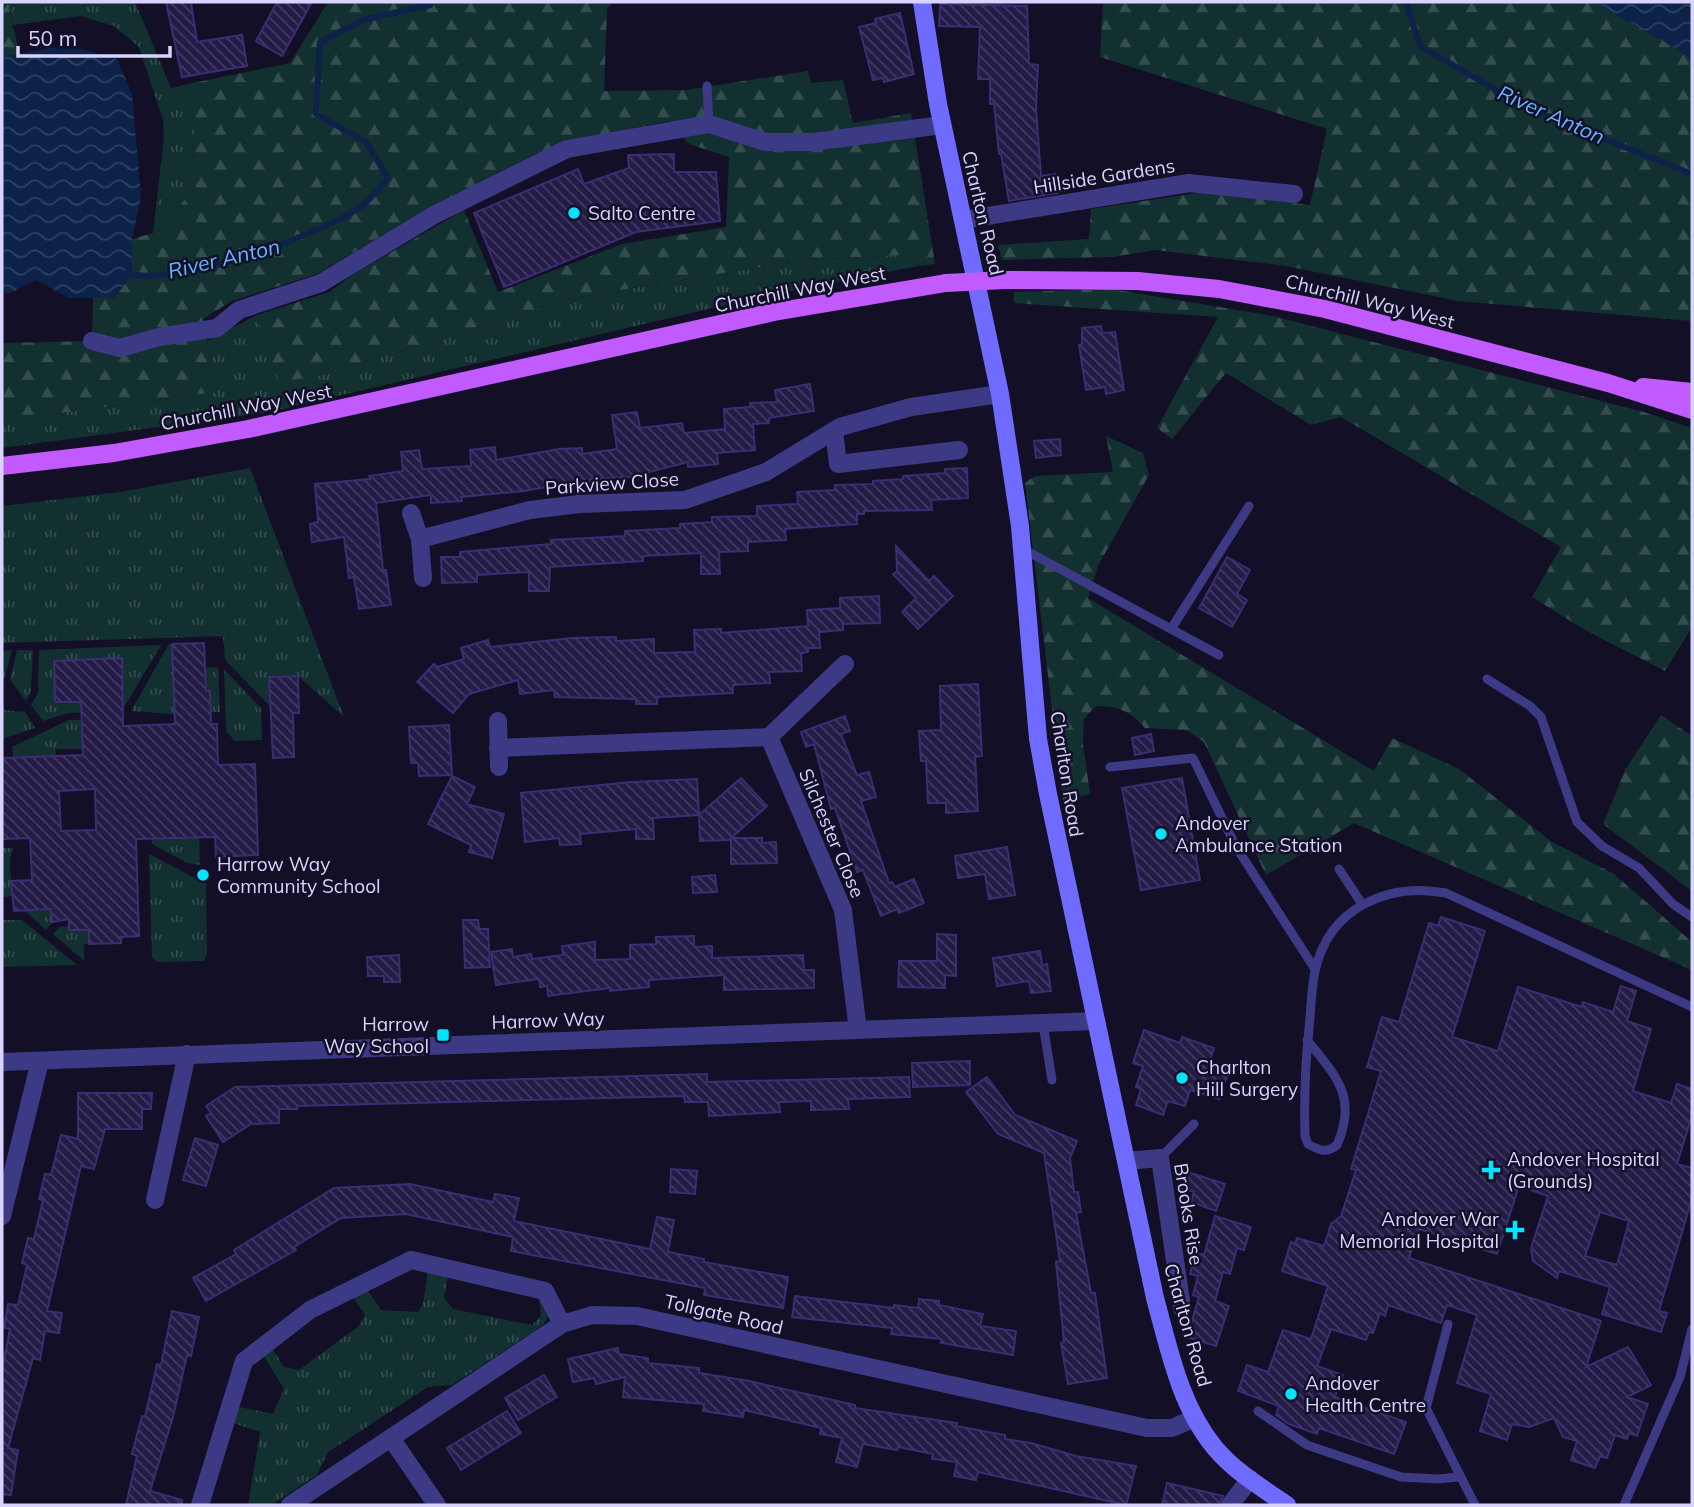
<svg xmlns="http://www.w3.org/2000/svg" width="1694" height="1507" font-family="Mulish,sans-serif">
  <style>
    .grass { fill: url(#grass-tufts) }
    .forest { fill: url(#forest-firs) }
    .water { fill: url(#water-waves) }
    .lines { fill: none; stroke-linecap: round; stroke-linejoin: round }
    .stream { stroke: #0c2248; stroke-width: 6 }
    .building { fill: url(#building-back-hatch); stroke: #3b2d73; stroke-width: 2; fill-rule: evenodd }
    .lane { stroke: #3d3a85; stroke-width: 9 }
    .street { stroke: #3d3a85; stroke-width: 18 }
    .secondary { stroke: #6f6bff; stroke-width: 18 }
    .primary { stroke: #c25bff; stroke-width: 18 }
    .primary-bridge { stroke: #c25bff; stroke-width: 18 }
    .poi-dot { fill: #00e5ff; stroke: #130f26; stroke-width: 2.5 }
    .labels { text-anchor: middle; stroke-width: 5; stroke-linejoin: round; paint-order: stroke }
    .street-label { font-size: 19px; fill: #d9d4ff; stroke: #130f26 }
    .poi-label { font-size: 19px; fill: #d9d4ff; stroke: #130f26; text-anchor: start }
    .water-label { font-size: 21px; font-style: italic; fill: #62b6ff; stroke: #130f26 }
  </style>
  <defs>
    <pattern id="grass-tufts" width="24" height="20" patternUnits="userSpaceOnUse" patternTransform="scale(1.75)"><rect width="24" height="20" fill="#12302f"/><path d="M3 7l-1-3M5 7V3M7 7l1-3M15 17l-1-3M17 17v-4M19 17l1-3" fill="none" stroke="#344d4e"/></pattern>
    <pattern id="forest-firs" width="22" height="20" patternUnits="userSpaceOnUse" patternTransform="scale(1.75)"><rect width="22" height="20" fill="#12302f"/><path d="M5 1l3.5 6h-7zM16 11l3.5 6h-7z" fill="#344d4e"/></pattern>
    <pattern id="water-waves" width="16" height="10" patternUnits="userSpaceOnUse" patternTransform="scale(1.75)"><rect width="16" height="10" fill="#0c2248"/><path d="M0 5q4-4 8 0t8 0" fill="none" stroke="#2f4163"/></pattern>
    <pattern id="building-back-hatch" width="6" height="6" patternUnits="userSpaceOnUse" patternTransform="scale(1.75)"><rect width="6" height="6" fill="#241b47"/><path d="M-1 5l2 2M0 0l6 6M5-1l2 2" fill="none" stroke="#433b63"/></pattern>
  </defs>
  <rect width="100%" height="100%" fill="#130f26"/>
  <g class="grass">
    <polygon points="7,2 135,2 171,88 188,84 195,139 190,192 163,230 153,233 164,138 163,120 139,47 114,26 81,16 13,25"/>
    <polygon points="909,255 918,266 751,299 270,412 2,448 2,421 217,392 207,341 257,315 279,381 323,375 572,298 803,260"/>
    <polygon points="250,468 344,717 298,676 269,677 270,706 225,660 223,636 2,643 2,506 120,492"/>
    <polygon points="169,644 172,644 172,669 176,669 174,714 131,711"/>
    <polygon points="161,645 122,711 122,659 54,661 56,702 103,701 103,712 68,713 43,721 31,705 38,693 39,650"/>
    <polygon points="12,650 3,684 2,684 2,651"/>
    <polygon points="17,650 33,650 31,691 26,701 10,680"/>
    <polygon points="218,667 220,712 210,712 202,691 201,668"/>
    <polygon points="224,669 261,708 262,740 235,741 226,731"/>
    <polygon points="2,689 4,710 25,712 35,728 2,739"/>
    <polygon points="69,720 104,720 104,727 82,728 83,749 56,749 55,756 13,757 12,747"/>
    <polygon points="199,828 200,865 187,863 152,844 152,839 190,838"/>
    <path d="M2,848h11c-7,22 0,27 0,48l-11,1z"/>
    <polygon points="149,854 197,879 206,879 207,953 204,961 157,962 152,958"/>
    <polygon points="51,909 53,921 46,930 24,910"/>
    <polygon points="2,920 22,920 77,965 2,967"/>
    <polygon points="69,926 69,930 89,930 89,944 84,944 84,961 53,934 59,927"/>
    <polygon points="428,1270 448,1275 444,1298 453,1309 532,1325 541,1316 539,1298 550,1311 544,1324 533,1332 452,1385 428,1387 328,1452 317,1475 271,1505 248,1505 260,1432 230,1422 234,1406 273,1414 284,1389 262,1353 272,1348 284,1367 299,1370 359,1326 365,1315 351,1294 366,1288 381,1310 418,1312 423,1304"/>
  </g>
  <g class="forest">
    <polygon points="2,2 7,2 20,55 2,57"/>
    <polygon points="328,2 612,2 607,9 604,91 686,90 808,71 811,83 843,80 853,123 911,113 935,264 918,266 909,255 803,260 572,298 323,375 279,382 257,315 329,292 354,274 464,210 498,292 622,244 726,227 729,157 689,144 669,121 560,143 403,223 317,274 232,301 203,319 217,392 2,421 2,343 92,341 93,298 114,298 132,275 132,239 163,230 190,192 195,139 188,84 290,63"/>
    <polygon points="1103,2 1595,2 1692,58 1692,321 1458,301 1286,266 1155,250 1112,257 1002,260 998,245 1089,239 1091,209 1203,192 1310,205 1327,129 1100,57"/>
    <polygon points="1111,289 1273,316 1644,412 1692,428 1692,627 1665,671 1585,630 1532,597 1561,547 1341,417 1311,425 1226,373 1172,439 1157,428 1218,317 1014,303 1014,292"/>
    <path d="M1106,436l37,17 6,22 -51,91 -10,32 286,173 18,-33 67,31 93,73 62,32 78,68v28l-338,-147 -88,52 -62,-133 -18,-12 -41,-2c-15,-17 -26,-22 -49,-22l-12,13 -1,25 7,50 -27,7 -38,-318 10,-7 78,-4z"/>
    <polygon points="1661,715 1692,736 1692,891 1603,824 1625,770"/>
  </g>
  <g class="water">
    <polygon points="1595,2 1692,2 1692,58"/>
    <polygon points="49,48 82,49 117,59 132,94 141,197 132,239 132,275 114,298 69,298 36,280 9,294 2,291 2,57"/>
  </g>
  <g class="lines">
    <g class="stream">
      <polyline points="1406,2 1420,46 1527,108 1692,174"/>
      <path d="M125,273c54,14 181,-34 229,-62 13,-7 24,-22 34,-33l-22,-36 -50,-28 4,-72 46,-23 64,-14 2,-3"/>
    </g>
  </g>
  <g class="building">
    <polygon points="166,2 191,2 197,42 242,35 247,66 182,77"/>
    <polygon points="277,2 312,2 282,56 256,41"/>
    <polygon points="940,4 1027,6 1029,64 1038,65 1036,108 1041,176 1055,174 1058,193 1009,201 1001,154 999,154 994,104 990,104 990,79 978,79 980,27 939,26"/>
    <polygon points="900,13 914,74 884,82 883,78 873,80 859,27 876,23 875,19"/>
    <polygon points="674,154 674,172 716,172 720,221 636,232 504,287 474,213 578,169 584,184 629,168 628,155"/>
    <polygon points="1101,326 1102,333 1115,332 1124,390 1106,394 1105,387 1086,390 1079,345 1082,344 1082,328"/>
    <polygon points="810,384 814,411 769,418 769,423 753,424 755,450 717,453 718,464 688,467 688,462 630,477 590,479 590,483 548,484 548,487 524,491 461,497 462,501 431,503 431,495 376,503 383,570 386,570 391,605 359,609 354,577 349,578 344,537 312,542 310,524 318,522 315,484 370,479 369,476 403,471 401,452 419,450 422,469 471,466 470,450 495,447 496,460 559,449 582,448 582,454 617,449 612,415 637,412 640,428 682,423 684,433 725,429 724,409 750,407 750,403 777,402 775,390"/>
    <polygon points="1060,439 1061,455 1036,458 1034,441"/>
    <polygon points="967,468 968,498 931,500 932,510 864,511 864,514 857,514 857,524 785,529 786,540 748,542 748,551 719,552 720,574 701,574 701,553 643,556 643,561 550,567 549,591 529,591 529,572 477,575 477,582 442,583 441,557 460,557 460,552 551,544 551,540 625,536 625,531 680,528 680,524 712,522 712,517 757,516 757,506 798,504 797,492 835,490 835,485 873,484 873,481 903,479 903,476 945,473 945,469"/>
    <polygon points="896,546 929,581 934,576 953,596 918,629 902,612 916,598 893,574 897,571"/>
    <polygon points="1227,557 1250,570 1237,594 1247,600 1232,627 1199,608"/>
    <polygon points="879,596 880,623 843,624 843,630 819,632 820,648 808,648 808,652 801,653 802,671 769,672 770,683 733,685 733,693 657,697 657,704 636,704 636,699 555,697 554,690 520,694 518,680 469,694 453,713 417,682 434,664 437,667 464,659 461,648 488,640 490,647 572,638 616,637 616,641 654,639 654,653 695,652 694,630 721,629 721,633 808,626 807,610 840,608 840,598"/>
    <path d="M204,643l2,48h4l1,33h6l1,41 37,-1 3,91 -42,2 -1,-20 -79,2 3,97 -18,1v6l-32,1v-14h-20v-11l-17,3 -1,-13 -37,2 -3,-30 21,-1 -2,-42 -28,1v-81l81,-3 -2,-53h-26l-1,-41 68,-3 1,68 52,-2 -3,-80zM95,789l1,41 -35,1 -2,-40z"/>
    <polygon points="298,676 299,713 293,713 294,757 273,758 269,677"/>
    <polygon points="978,684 982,756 975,757 978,811 946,813 946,803 928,803 926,761 921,761 919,731 941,730 940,686"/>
    <polygon points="845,716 850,731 841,734 857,775 869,772 876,797 861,801 889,883 892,882 895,887 914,879 924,903 899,913 897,909 881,916 863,870 857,872 835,808 831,809 814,744 806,747 801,732"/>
    <polygon points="449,725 452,775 419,776 418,763 411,763 409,727"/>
    <polygon points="1151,734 1154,751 1135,755 1132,738"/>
    <polygon points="452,776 475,787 467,804 504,814 492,858 469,852 471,845 428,824"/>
    <polygon points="741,778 767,806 729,840 700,841 699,815 653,818 654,839 636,839 636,829 580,834 581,844 560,845 559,838 525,842 521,793 632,782 697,779 699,815"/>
    <polygon points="1182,778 1200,880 1141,890 1122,788"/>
    <polygon points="731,838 762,838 762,843 776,842 777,863 731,864"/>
    <polygon points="1007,847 1015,895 989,899 985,874 958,878 955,856"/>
    <polygon points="715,875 717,892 693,893 692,877"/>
    <path d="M1441,917l44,14 -33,106 46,14 20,-64 64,20 1,-5 30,10 8,-26 15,5 -9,30 24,8 -18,62 38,12 6,-19 15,5v26l-15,49 15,4v30l-33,113 8,2 -6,19 -59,-18 8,-27 -51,-16 -2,7 -24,-17 -2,-13 17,-52 -29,-10 -22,68 -78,-25 -10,29 192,63 -15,46 42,-20 23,38 -24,12 21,7 -11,32 -8,-3 -2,6 -12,-4 -8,23 -7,-2 -5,12 -24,-8 6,-19 -14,-4 -9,-19 -25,9 -17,-3 -5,16 -27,-9 11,-37 -34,-11 20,-68 -30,-10 -6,18 -53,-18 -3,11 -5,-3 -7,20 -4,-1 -3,8 -35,-11 -14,37 26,9 -8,22 71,25 -12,32 -75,-26 -2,6 -28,-10 -13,-9 3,-9 -41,-15 9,-26 21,7 15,-42 28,9 17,-53 -46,-15 9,-29 4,2 2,-6 27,8 7,-22 10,-8 15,-46 -5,-1 30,-98 -14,-4 15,-50 17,5 30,-99 9,3zM1600,1212l29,9 -12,44 -32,-9z"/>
    <polygon points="463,920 478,920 479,929 488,929 490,967 465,968"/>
    <polygon points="937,934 956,935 956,976 945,975 945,988 898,987 899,961 937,961"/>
    <polygon points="694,936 694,947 712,946 712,958 803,955 804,970 814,970 814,988 724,990 724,975 649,980 649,987 610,991 610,988 548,996 547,986 540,987 539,979 496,985 491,952 512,949 513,957 531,954 532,959 563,955 562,946 595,942 595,960 630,959 630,945 656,944 656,937"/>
    <polygon points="1040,951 1042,965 1047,964 1051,991 1031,993 1029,981 997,986 993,958"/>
    <polygon points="399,955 400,982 384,982 384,976 368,976 367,957"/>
    <polygon points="1144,1030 1180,1043 1182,1037 1214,1048 1209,1063 1229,1070 1219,1099 1190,1090 1185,1106 1168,1101 1163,1115 1136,1105 1141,1089 1136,1087 1143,1066 1133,1063"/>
    <polygon points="970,1061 970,1085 913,1087 912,1063"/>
    <polygon points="707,1074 707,1082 909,1077 910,1097 848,1099 849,1109 811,1110 811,1101 779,1102 780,1112 709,1116 708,1102 685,1102 684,1096 297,1106 297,1109 279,1109 279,1123 251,1124 223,1142 206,1116 211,1113 206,1106 235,1087"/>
    <polygon points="987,1077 1015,1115 1077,1141 1070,1158 1074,1192 1078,1192 1081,1212 1076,1213 1091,1293 1095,1293 1107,1378 1068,1384 1061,1343 1064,1342 1056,1262 1060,1261 1044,1153 998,1134 966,1092"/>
    <polygon points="78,1093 152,1093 151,1109 142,1109 142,1129 105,1129 94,1169 81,1166 47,1311 62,1313 59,1333 45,1331 40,1360 33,1358 8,1448 18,1450 11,1495 2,1494 2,1370 10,1329 4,1328 8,1304 18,1305 27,1265 22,1263 28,1238 34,1239 43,1200 39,1199 45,1174 51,1175 61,1135 78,1139"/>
    <polygon points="195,1138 218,1145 206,1186 183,1180"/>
    <polygon points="671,1169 697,1171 695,1194 670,1192"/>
    <polygon points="1184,1171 1225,1184 1216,1211 1191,1202 1194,1192 1179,1187"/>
    <polygon points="410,1184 493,1202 495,1194 519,1198 514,1221 650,1249 657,1217 674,1220 668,1252 704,1259 704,1262 788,1277 783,1308 704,1295 705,1288 511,1251 513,1237 406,1214 341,1218 294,1247 296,1250 206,1301 193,1278 236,1254 234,1250 334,1188"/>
    <polygon points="1215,1216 1251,1227 1244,1250 1237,1248 1230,1274 1223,1272 1215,1301 1229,1306 1216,1346 1187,1337 1199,1297 1193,1295 1198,1276 1190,1274 1196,1253 1204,1255"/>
    <polygon points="795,1296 894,1308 894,1305 918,1308 919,1299 939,1301 939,1305 983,1314 980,1326 1016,1331 1013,1355 941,1343 941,1339 891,1334 892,1328 792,1317"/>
    <polygon points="172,1311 199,1317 191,1356 187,1355 173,1417 150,1491 182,1500 182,1505 126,1505 137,1456 132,1454 142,1416 145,1417 157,1364 161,1365"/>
    <polygon points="618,1348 619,1354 648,1358 648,1363 699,1368 699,1373 749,1381 855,1405 855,1408 957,1423 956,1426 1005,1435 1005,1439 1031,1443 1076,1456 1136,1466 1126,1505 978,1472 976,1480 954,1476 957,1462 932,1459 933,1454 898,1447 897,1450 863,1444 857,1467 836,1462 842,1438 820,1434 821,1428 744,1410 743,1417 703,1411 704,1404 623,1397 625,1377 596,1384 594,1378 573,1382 568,1359"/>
    <polygon points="544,1375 557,1397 518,1420 505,1398"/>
    <polygon points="507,1411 521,1433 461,1470 447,1448"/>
    <polygon points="1167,1483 1223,1496 1219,1505 1162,1505"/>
  </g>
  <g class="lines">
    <g class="lane">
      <polyline points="707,86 709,124"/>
      <polyline points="1023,549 1219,655"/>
      <polyline points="1171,629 1249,506"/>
      <polyline points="1487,679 1530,706 1541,717 1577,822 1602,846 1639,868 1673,904 1692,917"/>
      <polyline points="1110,767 1193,758 1236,847 1315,969"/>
      <polyline points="1339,869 1362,904"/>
      <polyline points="1043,1024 1052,1080"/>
      <path d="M1307,1040c29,36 51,57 30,105 -11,9 -19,5 -29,-1l-3,-8c-1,-36 0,-71 4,-107 2,-19 2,-39 6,-58 14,-63 72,-89 131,-78l246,114"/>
      <polyline points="1160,1158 1194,1124"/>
      <polyline points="1448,1324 1426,1408 1475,1505"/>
      <polyline points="1258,1411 1307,1445 1401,1477 1438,1479 1458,1477"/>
      <polyline points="1624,1505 1680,1377 1692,1329"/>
    </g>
    <g class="street">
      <polyline points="963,220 1189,183 1294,194"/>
      <polyline points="92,341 120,348 159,337 217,328 239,310 321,283 434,215 567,149 709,124 765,142 813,142 942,125"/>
      <polyline points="834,431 838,464 959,450"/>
      <polyline points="411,513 420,539"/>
      <polyline points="423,578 420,539 530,510 580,504 685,500 766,472 840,427 911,407 1000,394"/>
      <polyline points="498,721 499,767"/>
      <polyline points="769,737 843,910 858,1030"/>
      <polyline points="498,748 769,737 845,664"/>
      <polyline points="2,1062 1096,1021"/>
      <polyline points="1126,1161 1160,1158 1182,1308"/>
      <polyline points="155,1200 187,1054"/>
      <polyline points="2,1216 40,1061"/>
      <polyline points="391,1438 437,1505"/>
      <polyline points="200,1505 244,1361 310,1310 411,1260 545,1291 562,1324"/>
      <polyline points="290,1505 562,1324 592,1315 637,1316 1147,1428 1172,1428 1195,1418"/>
      <polyline points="1230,1505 1250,1479"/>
    </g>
    <path class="secondary" d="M922,2l16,102 62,290 20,132 18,213 10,55 107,504c14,51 25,108 60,150 19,23 47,40 72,57"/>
    <g class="primary">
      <polyline points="1005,280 1138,281 1219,289 1325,309 1608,383 1692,410"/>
      <polyline points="1643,387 1692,392"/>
      <polyline points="2,466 114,453 248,429 774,312 946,283"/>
    </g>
    <polyline class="primary-bridge" points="946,283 1005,280"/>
  </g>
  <g class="poi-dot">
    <circle cx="574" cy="213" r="7"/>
    <circle cx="1161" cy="834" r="7"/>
    <circle cx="203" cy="875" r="7"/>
    <rect x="436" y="1028" width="14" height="14" rx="3.5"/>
    <circle cx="1182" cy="1078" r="7"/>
    <path d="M1487.5 1159.5h7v7h7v7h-7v7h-7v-7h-7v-7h7z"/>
    <path d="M1511.5 1219.5h7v7h7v7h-7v7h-7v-7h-7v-7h7z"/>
    <circle cx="1291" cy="1394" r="7"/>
  </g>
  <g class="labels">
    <g class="street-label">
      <text transform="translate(1104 176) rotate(-9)" y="7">Hillside Gardens</text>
      <text transform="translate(983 213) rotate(77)" y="7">Charlton Road</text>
      <text transform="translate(800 289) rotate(-11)" y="7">Churchill Way West</text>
      <text transform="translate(1370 301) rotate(14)" y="7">Churchill Way West</text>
      <text transform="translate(246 407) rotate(-11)" y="7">Churchill Way West</text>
      <text transform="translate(612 483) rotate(-4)" y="7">Parkview Close</text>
      <text transform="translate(1067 774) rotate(81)" y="7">Charlton Road</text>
      <text transform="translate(832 833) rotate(67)" y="7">Silchester Close</text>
      <text transform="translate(548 1020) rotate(-2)" y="7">Harrow Way</text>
      <text transform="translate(1189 1214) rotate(81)" y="7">Brooks Rise</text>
      <text transform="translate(724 1314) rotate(13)" y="7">Tollgate Road</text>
      <text transform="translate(1188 1325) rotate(74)" y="7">Charlton Road</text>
    </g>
    <g class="poi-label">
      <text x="588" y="220">Salto Centre</text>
      <text x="1175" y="830">Andover<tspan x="1175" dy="22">Ambulance Station</tspan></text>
      <text x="217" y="871">Harrow Way<tspan x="217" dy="22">Community School</tspan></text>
      <text x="429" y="1031" text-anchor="end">Harrow<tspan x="429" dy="22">Way School</tspan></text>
      <text x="1196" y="1074">Charlton<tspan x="1196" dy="22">Hill Surgery</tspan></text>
      <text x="1507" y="1166">Andover Hospital<tspan x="1507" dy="22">(Grounds)</tspan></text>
      <text x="1499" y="1226" text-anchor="end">Andover War<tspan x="1499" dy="22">Memorial Hospital</tspan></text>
      <text x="1305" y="1390">Andover<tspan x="1305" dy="22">Health Centre</tspan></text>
    </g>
    <g class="water-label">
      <text transform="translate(1551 115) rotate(24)" y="7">River Anton</text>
      <text transform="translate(224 259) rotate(-13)" y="7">River Anton</text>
    </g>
  </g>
  <rect width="1694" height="1507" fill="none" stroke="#d9d4ff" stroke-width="7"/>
  <path d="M18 46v10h152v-10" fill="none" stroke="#d9d4ff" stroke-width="3.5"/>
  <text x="28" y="46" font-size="21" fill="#d9d4ff" stroke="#130f26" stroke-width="5" paint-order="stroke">50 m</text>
</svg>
